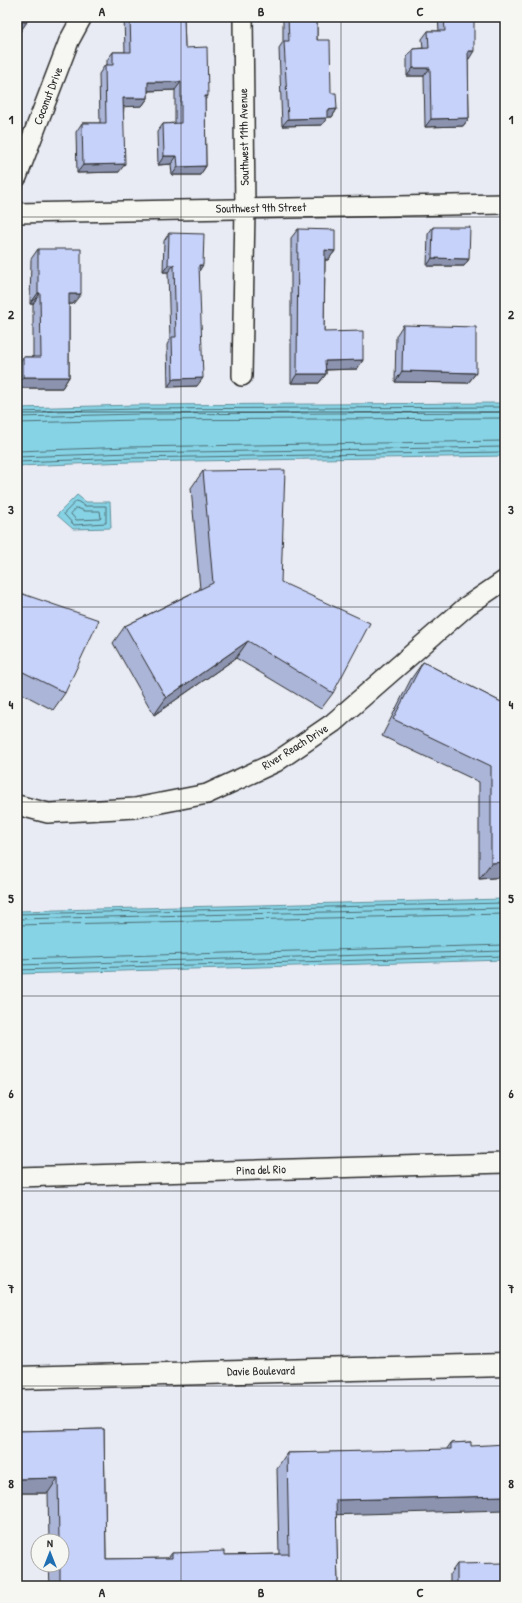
<svg xmlns="http://www.w3.org/2000/svg" width="522" height="1603" font-family="'Patrick Hand',sans-serif">
  <style>
    .water { fill: #86d3e5; stroke: #62909b }
    .lines { fill: none; stroke-linecap: round; stroke-linejoin: round }
    .shore { stroke: #4f6e75; stroke-width: 1 }
    .minor-casing { stroke: #2b2b2b; stroke-width: 22 }
    .secondary-casing { stroke: #2b2b2b; stroke-width: 25 }
    .minor { stroke: #f6f6f2; stroke-width: 19 }
    .secondary { stroke: #f6f6f2; stroke-width: 22 }
    .wall { fill: #abb5d7; stroke: #2b2b2b }
    .shaded-wall { fill: #8b93af; stroke: #2b2b2b }
    .building { fill: #c7d2fa; stroke: #2b2b2b }
    .grid { fill: none; stroke: #2b2b2b; stroke-width: 1; stroke-opacity: 0.55 }
    .labels { text-anchor: middle; stroke-width: 3.5; stroke-linejoin: round; paint-order: stroke }
    .street-label { font-size: 12px; fill: #2b2b2b; stroke: #f6f6f2 }
    .neatline { fill: none; stroke: #2b2b2b; stroke-width: 1.5 }
    .grid-label { font-size: 13px; text-anchor: middle; font-weight: bold; fill: #2b2b2b }
  </style>
  <rect width="100%" height="100%" fill="#e8ebf4"/>
  <filter id="ink" filterUnits="userSpaceOnUse"><feTurbulence type="fractalNoise" baseFrequency=".025" numOctaves="2"/><feDisplacementMap in="SourceGraphic" scale="8" xChannelSelector="R" yChannelSelector="G"/><feConvolveMatrix kernelMatrix="1 2 1 2 8 2 1 2 1" color-interpolation-filters="sRGB"/></filter>
  <g filter="url(#ink)">
    <g class="water">
      <polygon points="505,403 505,456 130,462 17,466 17,408 136,405"/>
      <polygon points="77,495 86,502 110,502 111,528 73,529 57,515"/>
      <polygon points="505,899 505,960 17,974 17,911"/>
    </g>
    <g class="lines">
      <g class="shore">
        <polyline points="17,412 137,409 505,407"/>
        <polyline points="17,417 137,414 505,412"/>
        <polyline points="17,423 137,420 505,418"/>
        <polyline points="17,451 130,447 505,441"/>
        <polyline points="17,457 130,453 505,447"/>
        <polyline points="17,462 130,458 505,452"/>
        <polygon points="77,501 85,506 106,506 106,523 74,525 64,514"/>
        <polygon points="77,508 85,511 100,511 101,518 100,519 76,520 71,514"/>
        <polyline points="17,914 505,903"/>
        <polyline points="17,919 505,908"/>
        <polyline points="17,925 505,914"/>
        <polyline points="17,959 505,945"/>
        <polyline points="17,965 505,951"/>
        <polyline points="17,970 505,956"/>
      </g>
      <g class="minor-casing">
        <g id="minor">
          <polyline points="17,177 69,41 82,17"/>
          <polyline points="17,213 505,204"/>
          <polyline points="242,376 245,209 243,17"/>
          <polyline points="17,805 48,813 135,808 207,794 276,762 333,723 467,606 505,580"/>
          <polyline points="17,1177 505,1163"/>
        </g>
      </g>
      <g class="secondary-casing">
        <polyline id="secondary" points="17,1378 505,1365"/>
      </g>
      <use href="#minor" class="minor"/>
      <use href="#secondary" class="secondary"/>
    </g>
    <g class="wall">
      <polygon points="124,17 184,17 185,48 205,100 206,166 200,175 172,175 171,164 158,165 157,132 163,124 175,123 175,90 148,91 148,98 142,106 124,106 119,172 77,173 76,132 82,123 100,123 99,74 105,65 107,65 107,60 113,52 125,52"/>
      <polygon points="283,17 317,17 317,40 331,93 337,109 332,117 327,117 322,125 282,126 279,48 283,42"/>
      <polygon points="438,17 474,17 469,59 468,59 469,118 463,126 425,127 424,76 407,76 407,57 413,49 423,48 422,39 428,31 439,31"/>
      <polygon points="433,227 469,259 464,266 427,266 428,234"/>
      <polygon points="298,229 335,251 328,260 325,260 324,332 363,360 357,369 326,370 326,374 319,383 291,383 291,238"/>
      <polygon points="169,233 199,271 197,386 168,387 167,345 170,339 168,272 163,272 164,241"/>
      <polygon points="38,249 73,304 69,304 69,377 62,388 17,388 17,366 23,357 33,357 33,304 30,304 31,259"/>
      <polygon points="403,325 476,373 468,383 395,382 396,336"/>
      <polygon points="203,471 333,693 321,709 236,658 154,715 113,643 125,626 200,589 191,488"/>
      <polygon points="17,592 65,693 53,710 17,691"/>
      <polygon points="423,662 505,704 505,877 479,879 479,782 382,736 411,679"/>
      <polygon points="104,1429 106,1559 168,1558 172,1553 224,1555 279,1554 277,1468 287,1453 446,1450 451,1443 471,1442 336,1514 338,1586 50,1586 49,1565 62,1565 62,1541 49,1541 48,1493 17,1493 17,1431"/>
      <polygon points="457,1564 505,1586 450,1586 450,1574"/>
    </g>
    <g class="shaded-wall">
      <polygon points="17,21 27,22 20,32 17,32"/>
      <polygon points="468,51 474,51 469,59 462,59"/>
      <polygon points="413,68 430,68 424,76 407,76"/>
      <polygon points="148,82 181,82 175,90 142,91"/>
      <polygon points="205,96 208,96 202,104"/>
      <polygon points="123,98 148,98 142,106 117,107"/>
      <polygon points="337,109 332,117 322,117 327,110"/>
      <polygon points="327,118 322,125 282,126 288,119"/>
      <polygon points="469,118 463,126 425,127 431,119"/>
      <polygon points="164,156 177,156 171,164 158,165"/>
      <polygon points="125,164 119,172 77,173 83,165"/>
      <polygon points="206,166 200,175 172,175 178,167"/>
      <polygon points="325,250 335,251 328,260 319,259"/>
      <polygon points="432,258 469,259 464,266 427,266"/>
      <polygon points="168,265 174,265 168,272 163,272"/>
      <polygon points="199,265 203,265 198,273"/>
      <polygon points="38,293 40,293 33,304 30,304"/>
      <polygon points="69,294 81,294 73,304 61,304"/>
      <polygon points="363,360 357,369 319,370 325,361"/>
      <polygon points="402,371 476,373 468,383 395,382"/>
      <polygon points="297,374 326,374 319,383 291,383"/>
      <polygon points="23,377 69,377 62,388 17,388 17,387"/>
      <polygon points="203,378 197,386 168,387 173,379"/>
      <polygon points="248,641 236,658 154,715 166,698"/>
      <polygon points="505,862 505,877 479,879 491,863"/>
      <polygon points="58,1478 48,1493 17,1493 17,1479"/>
      <polygon points="505,1496 505,1510 326,1515 336,1500"/>
    </g>
    <g class="building">
      <polygon points="17,17 27,17 27,22 17,21 17,25"/>
      <polygon points="130,17 184,17 185,48 207,47 208,96 205,96 206,166 178,167 177,156 164,156 163,124 181,123 181,82 148,82 148,98 123,98 125,164 83,165 82,123 106,123 105,65 113,65 113,52 131,52"/>
      <polygon points="288,17 317,17 317,40 330,40 331,93 336,93 337,109 327,110 327,118 288,119 284,41 289,41"/>
      <polygon points="444,17 474,17 474,51 468,51 469,118 431,119 430,68 413,68 413,49 429,48 428,31 445,31"/>
      <polygon points="433,227 470,227 469,259 432,258"/>
      <polygon points="298,229 335,230 335,251 325,250 324,332 363,331 363,360 325,361 326,374 297,374"/>
      <polygon points="169,233 204,234 203,265 199,265 203,378 173,379 172,337 176,337 174,265 168,265"/>
      <polygon points="38,249 81,249 81,294 69,294 69,377 23,377 23,357 41,357 40,293 38,293"/>
      <polygon points="403,325 476,327 476,373 402,371"/>
      <polygon points="285,470 281,582 370,623 333,693 248,641 166,698 125,626 213,583 203,471"/>
      <polygon points="17,592 99,620 65,693 17,669"/>
      <polygon points="423,662 505,704 505,862 491,863 491,766 393,719"/>
      <polygon points="104,1429 106,1559 172,1558 172,1553 224,1551 224,1555 289,1554 287,1453 451,1449 451,1443 471,1442 471,1446 505,1444 505,1496 336,1500 338,1586 60,1586 60,1565 62,1565 62,1541 59,1541 58,1478 17,1479 17,1431"/>
      <polygon points="505,1563 505,1586 457,1586 457,1564"/>
    </g>
  </g>
  <path class="grid" d="M181,17v1569M341,17v1569M17,217h488M17,412h488M17,607h488M17,802h488M17,996h488M17,1191h488M17,1386h488"/>
  <g class="labels">
    <g class="street-label">
      <text transform="translate(48 96) rotate(-69)" y="4">Coconut Drive</text>
      <text transform="translate(244 137) rotate(-91)" y="4">Southwest 11th Avenue</text>
      <text transform="translate(261 208) rotate(-1)" y="4">Southwest 9th Street</text>
      <text transform="translate(295 747) rotate(-32)" y="4">River Reach Drive</text>
      <text transform="translate(261 1170) rotate(-2)" y="4">Pina del Rio</text>
      <text transform="translate(261 1371) rotate(-1)" y="4">Davie Boulevard</text>
    </g>
  </g>
  <rect width="522" height="1603" fill="none" stroke="#f6f6f2" stroke-width="44"/>
  <g transform="translate(50 1553)"><circle r="19" fill="#f6f6f2" stroke="#a5a5a2"/>
  <path d="M0-3L7 15L0 10L-7 15Z" fill="#1f6fb2"/>
  <text y="-6" font-size="11" font-weight="bold" text-anchor="middle" fill="#2b2b2b">N</text>
  </g>
  <rect x="22" y="22" width="478" height="1559" class="neatline"/>
  <g class="grid-label">
    <text x="102" y="16">A</text>
    <text x="261" y="16">B</text>
    <text x="420" y="16">C</text>
    <text x="11" y="124">1</text>
    <text x="511" y="124">1</text>
    <text x="11" y="319">2</text>
    <text x="511" y="319">2</text>
    <text x="11" y="514">3</text>
    <text x="511" y="514">3</text>
    <text x="11" y="709">4</text>
    <text x="511" y="709">4</text>
    <text x="11" y="903">5</text>
    <text x="511" y="903">5</text>
    <text x="11" y="1098">6</text>
    <text x="511" y="1098">6</text>
    <text x="11" y="1293">7</text>
    <text x="511" y="1293">7</text>
    <text x="11" y="1488">8</text>
    <text x="511" y="1488">8</text>
    <text x="102" y="1597">A</text>
    <text x="261" y="1597">B</text>
    <text x="420" y="1597">C</text>
  </g>
</svg>
